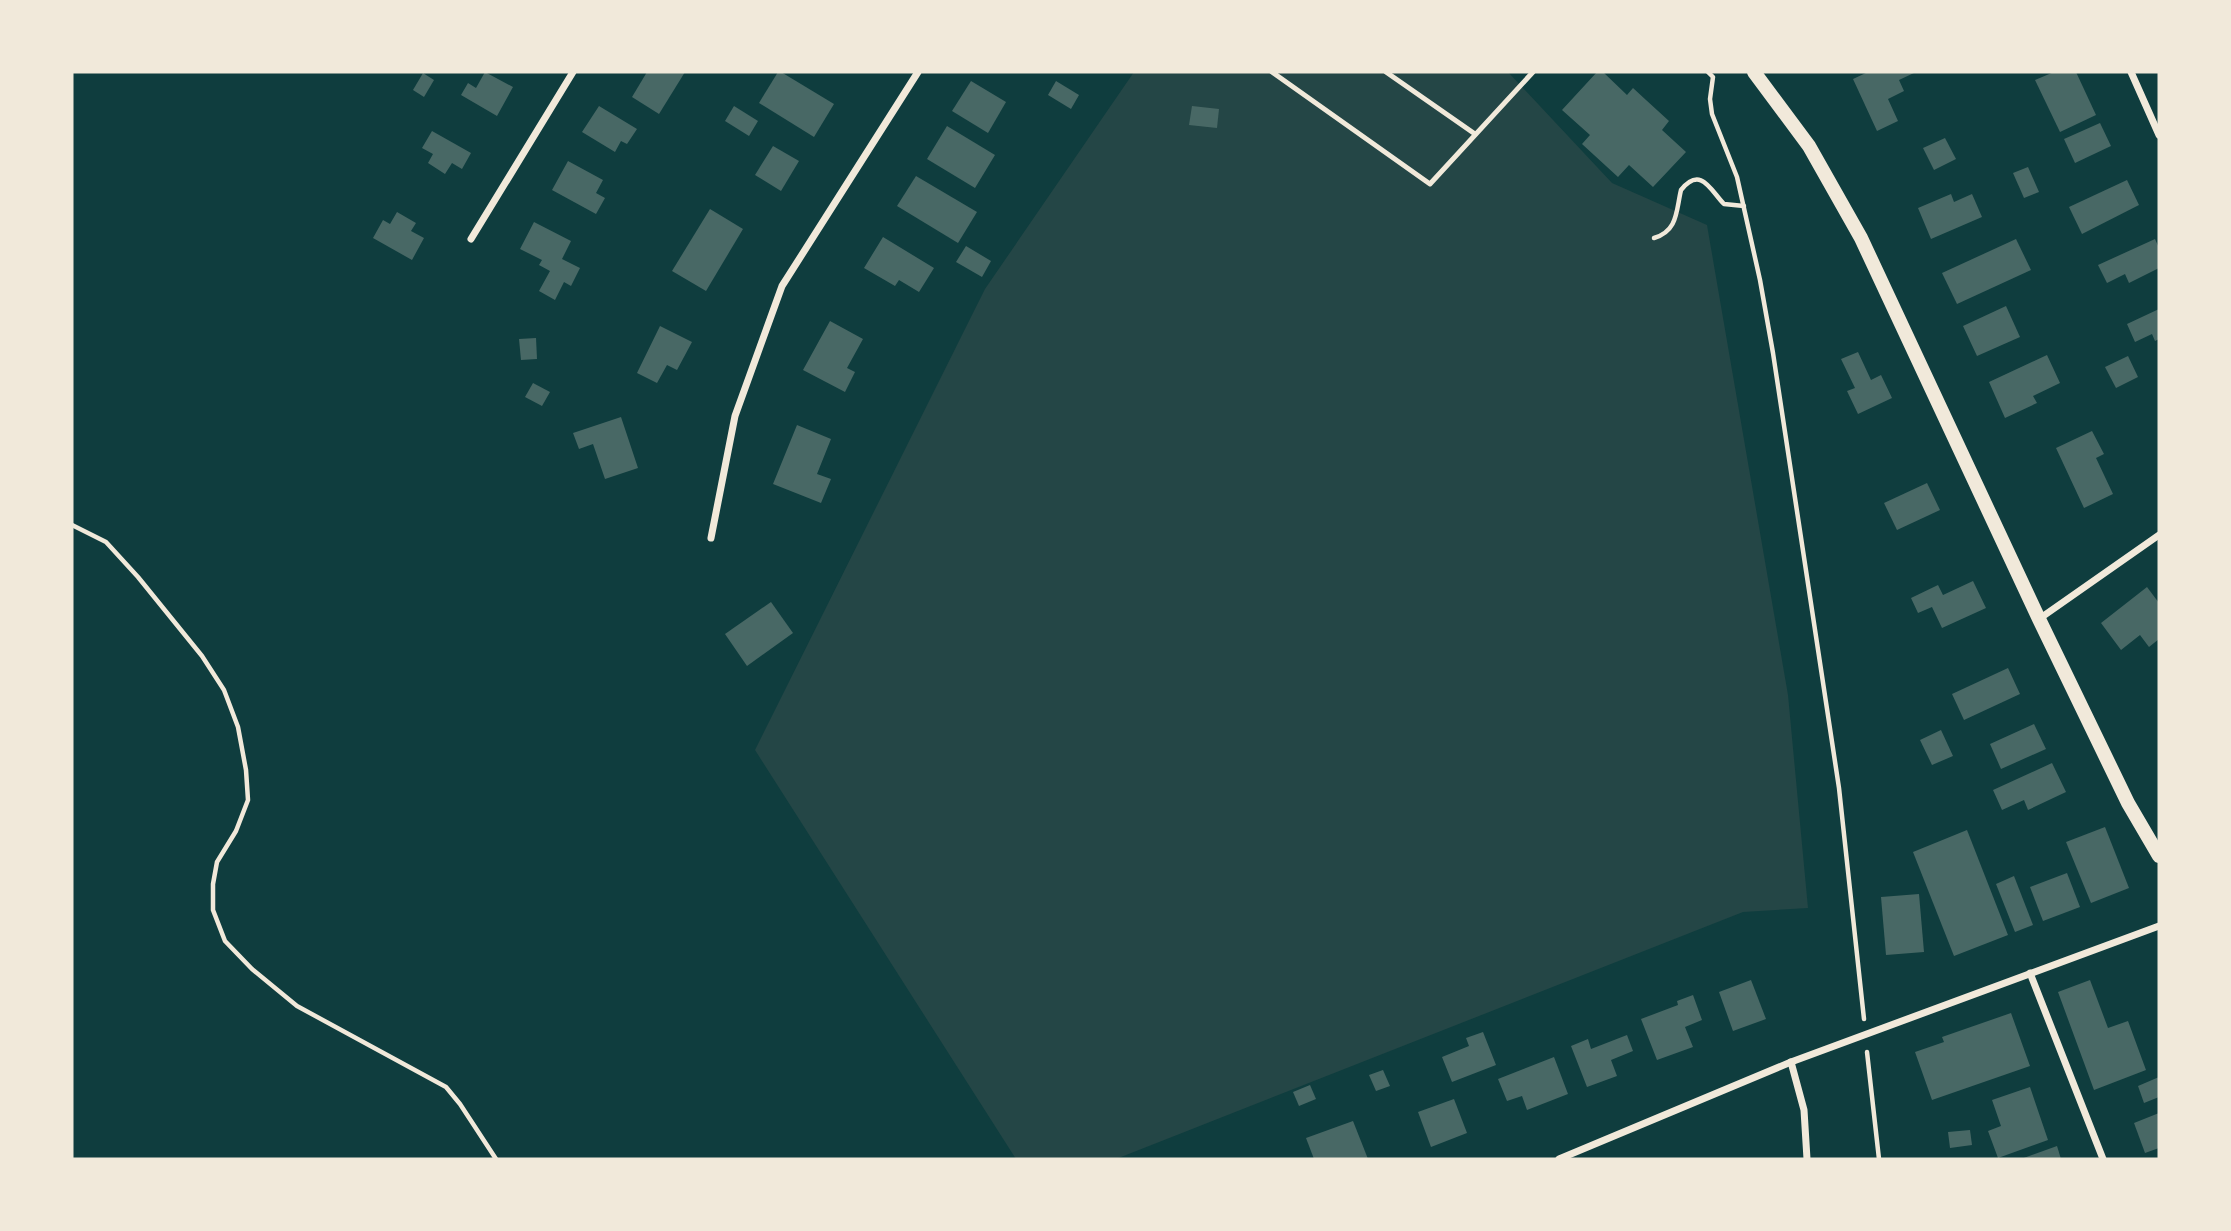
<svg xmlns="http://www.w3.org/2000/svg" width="2231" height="1231" font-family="Rubik,sans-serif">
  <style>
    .green { fill: #244646 }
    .building { fill: #486865 }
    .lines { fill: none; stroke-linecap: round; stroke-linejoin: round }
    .path { stroke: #f1e9da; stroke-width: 4.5 }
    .service { stroke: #f1e9da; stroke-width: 5 }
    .minor { stroke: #f1e9da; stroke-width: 7 }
    .secondary { stroke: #f1e9da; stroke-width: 14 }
  </style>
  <rect width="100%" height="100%" fill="#0f3d3e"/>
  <polygon class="green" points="1134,72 1508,72 1612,183 1707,225 1788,695 1808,908 1743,912 1116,1159 1016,1159 755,750 985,289"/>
  <g class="building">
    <polygon points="485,72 513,87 497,116 461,95 468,83 476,88"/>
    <polygon points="647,72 685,72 659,114 632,97"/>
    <polygon points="778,72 781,72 834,104 814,137 759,103"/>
    <polygon points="1597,72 1603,72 1627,95 1633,88 1646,100 1669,121 1662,130 1686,152 1653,187 1629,165 1618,177 1582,144 1590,135 1562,110"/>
    <polygon points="1868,72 1916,72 1899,80 1904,91 1888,99 1898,121 1877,131 1853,79"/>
    <polygon points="2054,72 2076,72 2096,115 2060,132 2035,80"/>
    <polygon points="423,73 434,80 424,97 413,90"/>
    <polygon points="971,81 1006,102 988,133 952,111"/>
    <polygon points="1056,81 1079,95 1071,109 1048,95"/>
    <polygon points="599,106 637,129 627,144 621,141 615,152 582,132"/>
    <polygon points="734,106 758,121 749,136 725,121"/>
    <polygon points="1192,106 1219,109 1217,128 1189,125"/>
    <polygon points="2100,123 2111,146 2075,163 2064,139"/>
    <polygon points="947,126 995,155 975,188 927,159"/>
    <polygon points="432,131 471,153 462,169 452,163 445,174 428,163 433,154 422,148"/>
    <polygon points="1945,138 1956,159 1934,170 1923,148"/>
    <polygon points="773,146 799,161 781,191 755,175"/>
    <polygon points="568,161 603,180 596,193 605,198 596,214 552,190"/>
    <polygon points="2028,167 2039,192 2024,198 2013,173"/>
    <polygon points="916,176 977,212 958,243 897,206"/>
    <polygon points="2127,180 2139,205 2082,234 2069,207"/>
    <polygon points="1951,194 1954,202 1972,194 1982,217 1931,239 1918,208"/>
    <polygon points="710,209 743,229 706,291 672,271"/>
    <polygon points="397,212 416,223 411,231 424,238 412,260 373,238 383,220 390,224"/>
    <polygon points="534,222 571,241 562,259 580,268 571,286 564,282 555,300 539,291 550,271 539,265 542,260 520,249"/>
    <polygon points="883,237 934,268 919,292 899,280 895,286 864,268"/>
    <polygon points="2016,239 2031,270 1957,304 1942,273"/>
    <polygon points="2155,239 2159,248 2159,268 2129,283 2125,274 2107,283 2098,265"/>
    <polygon points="966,246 991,261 982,277 956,262"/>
    <polygon points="2006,306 2020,337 1977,356 1963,326"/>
    <polygon points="2159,309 2159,339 2155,341 2152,334 2135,342 2127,324"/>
    <polygon points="830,321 863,339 847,368 855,372 845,392 803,370"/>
    <polygon points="660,326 692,342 677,370 667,365 657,383 637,373"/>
    <polygon points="536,338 537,359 521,360 519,339"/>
    <polygon points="1858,352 1871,380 1881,375 1892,398 1858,414 1847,391 1855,388 1841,359"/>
    <polygon points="2047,355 2060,383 2033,396 2037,403 2005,418 1989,382"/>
    <polygon points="2128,356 2138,377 2116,388 2105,367"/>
    <polygon points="533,383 550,392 542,406 525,397"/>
    <polygon points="621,417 638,468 605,479 593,444 579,449 573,433"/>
    <polygon points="797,425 831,439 817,474 831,479 821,503 773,484"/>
    <polygon points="2092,431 2104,454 2096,458 2113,494 2084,508 2056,448"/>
    <polygon points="1927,483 1940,510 1897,530 1884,503"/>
    <polygon points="1973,581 1986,608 1942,628 1932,607 1918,613 1911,598 1938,585 1943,595"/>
    <polygon points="2147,587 2159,603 2159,639 2149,647 2140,635 2121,650 2101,623"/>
    <polygon points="771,602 793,633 747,666 725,634"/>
    <polygon points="2008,668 2020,694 1964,720 1952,694"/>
    <polygon points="2034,724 2046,749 2001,769 1990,744"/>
    <polygon points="1941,730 1953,756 1932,765 1920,740"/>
    <polygon points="2052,763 2066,792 2028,810 2024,800 2002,810 1993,790"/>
    <polygon points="2105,827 2129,888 2091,903 2066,842"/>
    <polygon points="1967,830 2008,935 1954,956 1913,852"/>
    <polygon points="2067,873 2080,907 2043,921 2030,887"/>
    <polygon points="2014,876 2033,925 2015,932 1996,884"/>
    <polygon points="1919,894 1924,952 1886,955 1881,897"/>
    <polygon points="1751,980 1766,1019 1733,1031 1719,992"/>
    <polygon points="2090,980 2108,1028 2128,1021 2146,1070 2094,1090 2058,992"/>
    <polygon points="1693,995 1702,1020 1685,1027 1693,1047 1657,1060 1641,1019 1678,1005 1677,1001"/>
    <polygon points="2011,1013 2030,1066 1932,1100 1915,1052 1944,1042 1942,1037"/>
    <polygon points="1483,1032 1496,1065 1452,1082 1442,1057 1469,1046 1466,1038"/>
    <polygon points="1627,1035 1633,1051 1611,1060 1617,1076 1587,1087 1571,1046 1588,1039 1591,1049"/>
    <polygon points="1554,1057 1568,1094 1527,1110 1522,1096 1507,1101 1498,1079"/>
    <polygon points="1383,1070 1390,1086 1376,1091 1369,1075"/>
    <polygon points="2159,1077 2159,1097 2144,1103 2138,1086"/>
    <polygon points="1310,1085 1316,1099 1299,1106 1293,1092"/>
    <polygon points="2030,1087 2048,1140 1998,1158 1988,1131 2001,1126 1992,1100"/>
    <polygon points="1454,1099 1467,1133 1431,1147 1418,1112"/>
    <polygon points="2159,1113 2159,1148 2145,1153 2134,1123"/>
    <polygon points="1353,1121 1368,1159 1314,1159 1306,1138"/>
    <polygon points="1970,1130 1972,1145 1950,1148 1948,1132"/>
    <polygon points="2057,1146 2061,1159 2021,1159"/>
  </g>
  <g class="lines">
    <g class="path">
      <polyline points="1708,72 1713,77 1710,99 1712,114 1737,177 1760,280 1773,353 1839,788 1864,1019"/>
      <path d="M1654,238c24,-7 22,-27 27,-48 20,-25 30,1 43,14l20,2"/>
      <polyline points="72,525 106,542 138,577 202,656 224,690 238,727 246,770 248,800 236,831 217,862 213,884 213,910 225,941 252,969 297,1006 446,1087 460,1104 496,1159"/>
      <polyline points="1867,1052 1879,1159"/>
    </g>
    <g class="service">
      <polyline points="1272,72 1430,184 1533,72"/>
      <polyline points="1386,72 1475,134"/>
    </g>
    <g class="minor">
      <polyline points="2131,72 2159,135"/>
      <polyline points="471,239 573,72"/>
      <polyline points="711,538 735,416 782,286 918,72"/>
      <polyline points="2039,619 2159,535"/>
      <polyline points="2030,973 2103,1159"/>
      <polyline points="1791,1062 1804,1110 1807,1159"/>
      <polyline points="1559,1159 1791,1062 2159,926"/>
    </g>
    <polyline class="secondary" points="1754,72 1809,146 1861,238 2039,619 2128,803 2159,856"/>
  </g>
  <rect width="2231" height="1231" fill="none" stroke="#f1e9da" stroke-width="147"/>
</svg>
